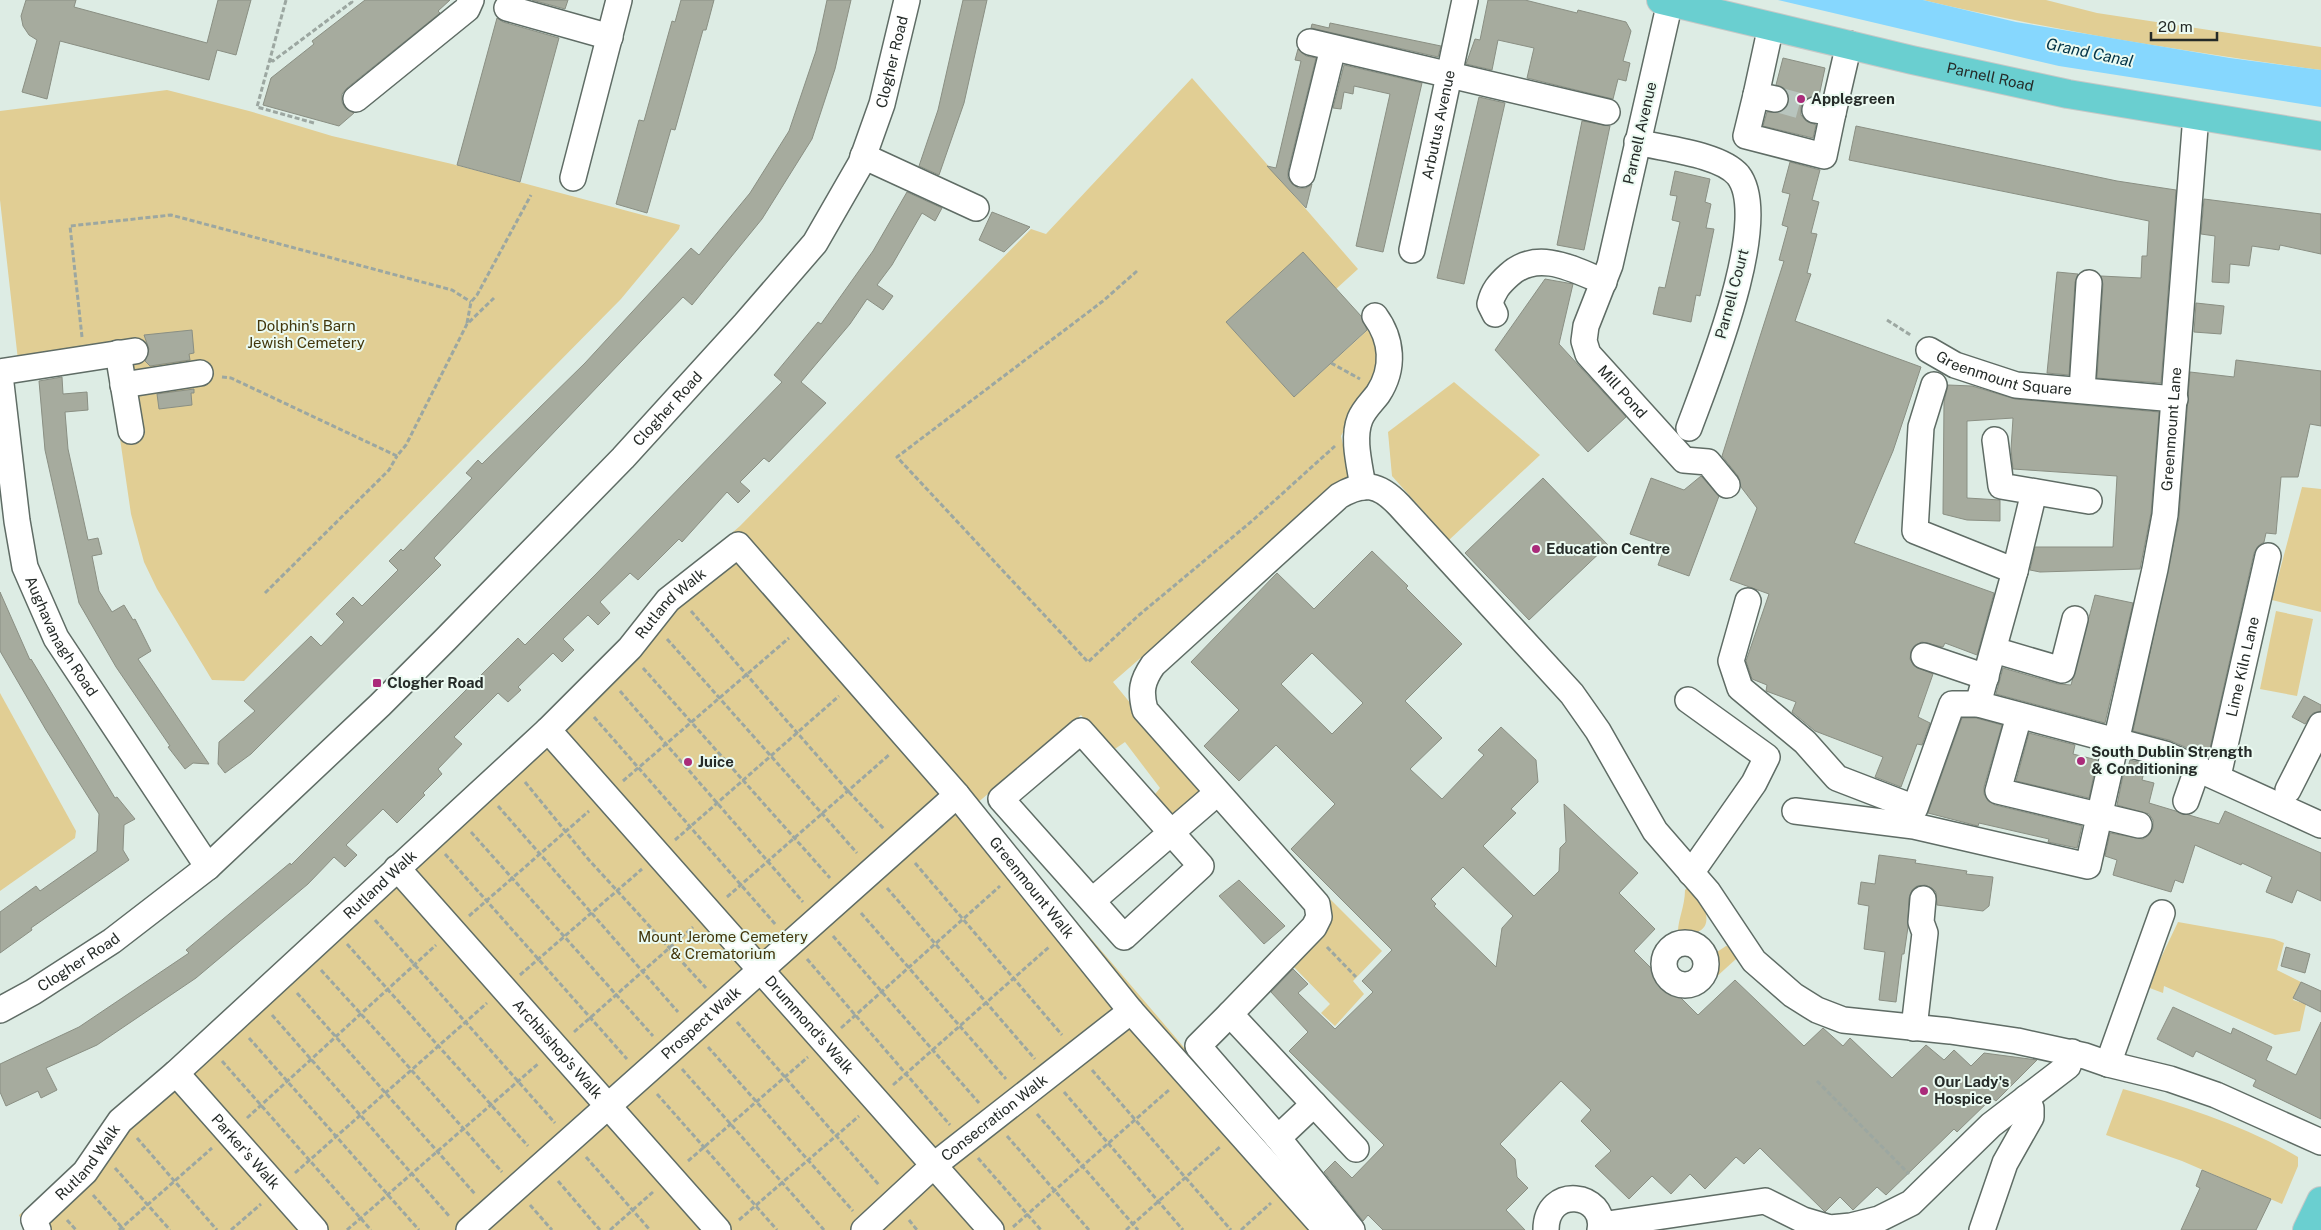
<svg xmlns="http://www.w3.org/2000/svg" width="2321" height="1230" font-family="'Public Sans',sans-serif">
  <style>
    .green { fill: #e1ce94 }
    .water { fill: #86d7fe }
    .building { fill: #a6ab9e; stroke: #8a8f83; fill-rule: evenodd }
    .lines { fill: none; stroke-linecap: round; stroke-linejoin: round }
    .minor-tunnel { stroke: #b8c5be; stroke-width: 25; stroke-dasharray: 25 12; stroke-linecap: butt }
    .minor-casing { stroke: #5f6c65; stroke-width: 28 }
    .major-casing { stroke: #c6c8c7; stroke-width: 30 }
    .path { stroke: #9ca7a1; stroke-width: 3; stroke-dasharray: 5 2.5; stroke-linecap: butt }
    .minor { stroke: #fff; stroke-width: 25 }
    .major { stroke: #6acfd0; stroke-width: 28 }
    .poi-dot { fill: #aa2b7a; stroke: #ebfaf1; stroke-width: 2 }
    .labels { text-anchor: middle; stroke-width: 4; stroke-linejoin: round; paint-order: stroke }
    .street-label { font-size: 15px; fill: #252b28; stroke: #ebfaf1 }
    .poi-label { font-size: 15px; font-weight: bold; fill: #252b28; stroke: #ebfaf1; text-anchor: start }
    .park-label { font-size: 15px; fill: #41350a; stroke: #ebfaf1 }
    .water-label { font-size: 16px; font-style: italic; fill: #003246; stroke: #ebfaf1 }
  </style>
  <rect width="100%" height="100%" fill="#ddece4"/>
  <g class="green">
    <path d="M1923,0h123l51,13 224,34v23c-134,-18 -267,-39 -398,-70z"/>
    <polygon points="1192,78 1358,269 1336,289 1301,254 1226,322 1294,397 1371,327 1381,362 1371,384 1356,407 1341,436 1350,475 1113,682 1205,794 1169,819 1152,798 1160,788 1125,742 1112,751 1081,715 976,804 1340,1230 26,1230 19,1215 81,1168 599,671 665,591 740,526 1031,229 1046,234"/>
    <polygon points="167,90 249,111 332,136 452,164 680,225 679,229 621,299 244,681 212,680 157,589 144,562 131,514 110,370 102,364 19,369 0,200 0,111"/>
    <polygon points="1454,382 1540,455 1449,540 1392,476 1388,432"/>
    <polygon points="2302,487 2321,489 2321,612 2272,600"/>
    <polygon points="2276,611 2313,619 2297,696 2260,689"/>
    <polygon points="0,693 76,831 75,838 0,891"/>
    <path d="M1690,885c9,11 30,42 4,48 -6,1 -11,2 -16,-1 0,-13 7,-26 7,-42z"/>
    <polygon points="1329,898 1382,951 1353,981 1364,994 1335,1026 1321,1013 1330,1004 1291,964 1324,930 1332,916"/>
    <polygon points="2178,922 2274,939 2284,943 2277,970 2301,982 2293,1000 2306,1004 2300,1031 2275,1035 2164,986 2163,993 2147,987"/>
    <path d="M1726,946c8,1 10,5 10,13l-22,20 3,-27z"/>
    <path d="M2123,1089c61,17 120,36 175,68v9l-16,38 -100,-43 -76,-26z"/>
  </g>
  <polygon class="water" points="1778,0 1923,0 2016,22 2230,58 2321,70 2321,107 2059,66"/>
  <g class="building">
    <polygon points="26,0 76,0 74,7 207,43 218,0 251,0 236,55 217,50 209,80 60,41 47,99 22,92 37,40 29,35 23,26 21,16"/>
    <polygon points="365,0 450,0 438,11 440,13 347,88 342,94 342,102 345,108 354,113 339,126 263,105 271,78 314,44 312,41"/>
    <polygon points="532,0 568,0 565,9"/>
    <polygon points="681,0 714,0 706,30 703,30 675,130 671,129 647,213 616,204 639,120 644,121 672,21 675,22"/>
    <polygon points="827,0 851,0 835,69 812,139 762,219 692,305 683,297 434,558 441,565 251,754 225,773 218,764 219,742 255,711 244,701 311,636 321,646 344,622 336,614 353,597 362,606 398,570 389,561 401,549 403,551 472,478 466,473 478,460 482,464 585,363 691,248 699,255 750,193 789,131 816,51"/>
    <polygon points="963,0 987,0 964,103 939,175 919,166 938,110"/>
    <polygon points="1488,0 1525,0 1577,13 1578,10 1626,22 1631,31 1623,61 1630,63 1626,81 1618,79 1613,99 1527,78 1534,48 1498,40 1492,70 1466,64 1475,39 1480,40"/>
    <polygon points="497,18 503,22 559,38 520,182 457,165"/>
    <polygon points="1330,23 1441,46 1438,57 1311,28 1312,24 1329,28"/>
    <polygon points="1298,49 1306,56 1316,58 1288,171 1288,178 1292,184 1298,188 1306,188 1312,184 1306,208 1267,166 1276,168 1301,61 1295,60"/>
    <polygon points="1783,58 1825,68 1819,96 1810,97 1804,101 1801,107 1801,115 1806,121 1816,125 1813,138 1763,126 1767,112 1780,112 1786,108 1789,102 1789,95 1785,89 1776,85"/>
    <polygon points="1344,65 1422,83 1383,252 1356,246 1390,94 1354,86 1353,94 1344,92 1341,109 1333,108"/>
    <polygon points="1479,97 1505,103 1464,284 1437,278"/>
    <polygon points="1582,121 1610,126 1584,250 1557,245"/>
    <polygon points="1856,126 2117,181 2176,190 2161,383 2097,378 2103,284 2101,276 2141,278 2142,256 2147,256 2149,221 1849,160"/>
    <polygon points="1790,162 1820,170 1812,200 1819,202 1811,233 1817,234 1807,273 1811,274 1795,321 1921,367 1893,451 1854,543 1994,593 1977,655 1945,643 1943,647 1922,642 1915,645 1911,651 1910,659 1914,666 1933,674 1918,717 1930,723 1922,745 1917,744 1901,787 1875,777 1883,757 1815,731 1792,712 1796,702 1766,691 1767,685 1752,679 1746,661 1769,594 1730,580 1757,508 1741,487 1738,476 1722,456 1784,261 1779,260 1788,227 1782,225 1790,194 1782,192"/>
    <polygon points="1675,171 1710,179 1705,202 1711,204 1706,228 1714,229 1700,296 1696,295 1691,322 1653,314 1659,287 1665,288 1680,222 1672,220 1677,196 1670,195"/>
    <polygon points="907,192 942,208 935,221 922,213 892,265 877,285 893,296 883,310 867,299 850,324 801,382 826,403 769,462 764,458 740,482 750,491 738,503 727,492 682,542 679,539 638,580 630,573 600,602 610,613 598,625 588,615 563,639 574,650 562,662 553,653 518,687 521,690 508,702 498,693 454,737 462,744 438,769 442,774 423,793 425,795 397,823 383,809 346,845 357,855 345,867 334,857 308,884 196,978 97,1045 46,1068 57,1090 41,1098 38,1091 6,1106 0,1092 0,1064 79,1027 189,953 186,950 290,863 291,865 518,638 525,645 596,574 782,382 774,375 818,322 821,324 873,251"/>
    <polygon points="2204,199 2321,214 2321,254 2280,245 2279,250 2252,246 2249,266 2230,264 2229,283 2212,282 2215,236 2201,234"/>
    <polygon points="992,212 1030,227 1004,252 979,240"/>
    <polygon points="1303,252 1361,316 1367,330 1294,397 1226,322"/>
    <polygon points="2057,272 2078,274 2075,282 2069,375 2047,373"/>
    <polygon points="1545,279 1573,284 1559,344 1626,417 1588,452 1495,350"/>
    <polygon points="2196,303 2224,306 2221,334 2194,332"/>
    <polygon points="192,330 194,353 189,354 190,360 150,366 145,361 149,349 144,335"/>
    <polygon points="2236,360 2321,371 2321,426 2310,424 2298,477 2281,477 2276,534 2266,533 2264,542 2258,546 2254,553 2208,757 2169,740 2133,731 2179,518 2190,372 2234,377"/>
    <polygon points="62,377 63,394 87,392 88,410 65,412 68,449 88,540 98,538 102,554 92,556 99,591 112,612 124,605 133,620 135,619 151,651 138,659 209,764 193,763 185,769 168,747 170,746 116,667 79,603 45,450 39,381"/>
    <polygon points="1948,385 1972,386 2015,399 2159,412 2151,513 2140,569 2040,572 2030,570 2035,547 2113,547 2117,476 2013,469 2011,449 2013,418 1967,421 1967,498 2000,500 2000,521 1967,520 1943,514 1944,402"/>
    <polygon points="194,389 194,393 191,393 192,405 159,409 157,394"/>
    <polygon points="1701,476 1719,496 1689,576 1658,565 1665,546 1630,534 1651,478 1684,490"/>
    <polygon points="1543,478 1608,545 1529,620 1465,553"/>
    <path d="M1372,551l36,35 -2,2 56,56 -57,57 37,37 -32,31 32,30 42,-44 -6,-5 23,-23 35,33 2,22 -27,27 5,4 -33,33 51,50 25,-25 1,-23 6,-6 -2,-38 74,69 -19,20 36,36 -21,22 64,64 37,-35 69,66 19,-18 20,18 7,-8 42,40 34,-33 18,15 10,-10 17,16 13,-13 53,7 -41,41 -4,-3 -35,34 -3,-3 -68,66 -9,-8 -24,23 -13,-13 -15,15 -65,-64 -16,16 -8,-7 -31,32 -15,-15 -19,20 -19,-18 -23,23 -34,-33 16,-15 -30,-30 10,-11 -30,-29 -61,63 15,15 2,18 11,11 -22,22 19,20h-142l-15,-15 -5,6 -39,-49 11,-11 17,17 32,-33 -95,-94 19,-19 -37,-40 22,-23 15,15 -10,9 37,36 38,-37 -11,-11 30,-31 -101,-101 44,-45 -59,-59 -37,36 -35,-35 35,-36 -48,-48 86,-89 37,36zM1312,653l51,50 -31,31 -51,-50zM1463,867l50,49 -11,12 -6,39 -62,-61 2,-2 -5,-5z"/>
    <polygon points="0,592 30,660 31,659 115,798 117,797 135,819 124,825 123,850 129,860 31,928 32,930 0,953 0,912 36,886 40,891 97,851 99,814 46,730 0,651"/>
    <polygon points="2095,595 2133,603 2105,723 1996,694 2003,668 2058,684 2071,685"/>
    <polygon points="2304,696 2321,705 2321,711 2313,713 2305,724 2292,717"/>
    <polygon points="1962,718 1976,718 2002,725 1984,787 1984,794 1988,801 1995,805 2082,826 2077,848 2048,842 2049,839 1979,823 1978,826 1928,813"/>
    <polygon points="2029,733 2075,745 2073,754 2097,760 2089,798 2016,781"/>
    <polygon points="2130,760 2146,764 2142,780 2154,783 2149,803 2219,824 2225,811 2321,853 2321,901 2297,890 2292,903 2266,892 2272,877 2242,863 2241,865 2195,845 2183,883 2175,880 2171,892 2113,875 2117,860 2105,856 2110,833 2143,839 2149,835 2153,828 2153,820 2149,814 2117,805 2125,766 2128,767"/>
    <polygon points="1879,855 1916,860 1915,863 1967,871 1966,874 1993,877 1989,906 1983,911 1937,905 1936,892 1932,888 1925,885 1917,886 1912,890 1909,898 1908,927 1904,954 1902,954 1896,1002 1879,1000 1885,952 1864,949 1869,906 1858,904 1861,882 1875,884"/>
    <polygon points="1239,880 1285,926 1264,944 1219,896"/>
    <polygon points="2286,947 2310,954 2305,973 2281,966"/>
    <polygon points="2301,982 2321,991 2321,1012 2293,998"/>
    <polygon points="2173,1007 2231,1034 2233,1028 2272,1047 2266,1060 2296,1075 2321,1022 2321,1119 2253,1086 2256,1080 2196,1051 2193,1057 2157,1039"/>
    <polygon points="2202,1170 2271,1199 2256,1230 2181,1230 2200,1188 2196,1186"/>
  </g>
  <g class="lines">
    <polyline class="minor-tunnel" points="1775,99 1815,110"/>
    <g class="minor-casing">
      <g id="minor">
        <path id="s1" d="M1670,2l-60,263 -24,61 -2,15 4,13 96,106 24,2 19,23"/>
        <polyline points="507,8 610,37"/>
        <polyline points="1771,26 1756,95 1775,99"/>
        <polyline points="1310,42 1607,112"/>
        <polyline points="1756,95 1746,136 1824,156 1833,113"/>
        <polyline points="356,99 467,9 471,0"/>
        <polyline points="1815,110 1833,113 1849,44"/>
        <path d="M1637,142c27,7 83,12 101,33 35,44 -31,204 -49,253"/>
        <polyline points="863,156 976,208"/>
        <polyline points="1302,174 1333,48"/>
        <polyline points="573,178 619,0"/>
        <path id="s2" d="M1412,250l53,-250"/>
        <path d="M1495,314l-5,-10c3,-13 9,-20 19,-29 28,-26 64,-6 95,7"/>
        <path id="s3" d="M1929,350l26,15 61,20 159,14"/>
        <polyline points="118,353 131,431"/>
        <polyline points="0,372 135,351"/>
        <path id="s4" d="M0,375l17,146 8,46 31,71 152,229"/>
        <polyline points="123,385 200,373"/>
        <polyline points="1934,385 1921,427 1915,531 2015,571 1978,704"/>
        <polyline points="2082,390 2089,283"/>
        <polyline points="1995,440 2001,486 2089,501"/>
        <path d="M1363,487c-3,-21 -11,-48 -3,-68 4,-10 12,-17 18,-25 17,-26 14,-55 -3,-78"/>
        <polyline points="2015,571 2034,492"/>
        <polyline points="1748,601 1731,661 1740,688 1805,742 1837,778 1915,808 1952,704 1978,704 2165,754 2321,825"/>
        <polyline points="1994,650 2062,670 2075,619"/>
        <polyline points="1924,656 1986,677"/>
        <polyline points="1688,700 1767,757 1754,783 1691,873"/>
        <polyline points="2019,716 1998,791 2139,825"/>
        <path id="s5" d="M548,730l443,500"/>
        <path id="s6" d="M2218,776l50,-220"/>
        <polyline points="2288,790 2321,725"/>
        <polyline points="2186,801 2198,767"/>
        <path id="s7" d="M1795,811l119,15 174,40 67,-297 10,-54 31,-400"/>
        <path id="s8" d="M397,868l321,362"/>
        <polyline points="1092,901 1124,937 1201,866 1081,731 1001,799 1092,901 1217,793"/>
        <circle cx="1685" cy="964" r="21"/>
        <path id="s9" d="M0,1010l33,-18 79,-51 96,-74 172,-162 65,-65 178,-182 122,-134 70,-81 46,-80 21,-59 25,-104"/>
        <polyline points="1230,1014 1198,1046 1278,1138 1352,1230"/>
        <polyline points="1914,1028 1925,933 1921,922 1923,899"/>
        <polyline points="2108,1064 2162,913"/>
        <path id="s10" d="M176,1073l139,157"/>
        <polyline points="1314,1104 1356,1149"/>
        <path d="M1278,1138l36,-34 -84,-90 84,-87 5,-10 -2,-13 -172,-194c-5,-19 -3,-29 8,-45l186,-169c25,-15 40,-12 60,9l173,189 26,37 57,100 53,61 46,69 39,34 24,15 26,10 107,11 67,10 68,15 23,8 62,15 46,16 105,47"/>
        <polyline points="1601,1225 1765,1201 1803,1220 1830,1228 1851,1226 1879,1219 1911,1203 1991,1125 2068,1066 2072,1052"/>
        <path id="s11" d="M38,1230l-4,-10 51,-48 35,-51 56,-48 372,-343 82,-82 38,-48 70,-55 219,250 174,216 195,219"/>
        <path id="s12" d="M469,1230l488,-435"/>
        <path id="s13" d="M864,1230l69,-64 198,-155"/>
        <path d="M1546,1230c0,-46 61,-37 54,0"/>
        <polyline points="1982,1230 2005,1163 2031,1117 2031,1108 2026,1098"/>
      </g>
    </g>
    <g class="major-casing">
      <g id="major">
        <path id="s14" d="M1661,0l251,60 156,34 253,42"/>
        <polyline points="2307,1230 2321,1201"/>
      </g>
    </g>
    <g class="path">
      <polyline points="286,0 257,107 314,123"/>
      <polyline points="270,60 273,61 352,2 350,0"/>
      <polyline points="1137,271 1103,301 897,457 1088,662 1139,615 1252,521 1335,446"/>
      <polyline points="1887,320 1912,336"/>
      <polyline points="467,323 471,302 477,295 531,195"/>
      <polyline points="82,337 70,226 171,215 452,290 471,302"/>
      <polyline points="1331,363 1360,379"/>
      <polyline points="222,377 231,378 397,456 406,445 467,324 494,298"/>
      <polyline points="265,593 389,470 397,456"/>
      <polyline points="691,611 848,791 884,829"/>
      <polyline points="667,639 857,853"/>
      <polyline points="643,668 830,878"/>
      <polyline points="620,691 803,902"/>
      <polyline points="594,717 776,925"/>
      <polyline points="623,781 789,638"/>
      <polyline points="525,782 589,860 706,988"/>
      <polyline points="498,806 678,1012"/>
      <polyline points="471,832 653,1036"/>
      <polyline points="675,840 839,696"/>
      <polyline points="445,854 627,1059"/>
      <polyline points="915,863 1062,1035"/>
      <polyline points="887,888 1035,1059"/>
      <polyline points="727,897 890,754"/>
      <polyline points="861,913 1006,1079"/>
      <polyline points="469,916 589,811"/>
      <polyline points="375,920 555,1123"/>
      <polyline points="833,936 979,1103"/>
      <polyline points="347,944 528,1146"/>
      <polyline points="1327,947 1356,977"/>
      <polyline points="807,959 950,1125"/>
      <polyline points="321,970 390,1046 502,1172"/>
      <polyline points="520,975 642,869"/>
      <polyline points="297,993 475,1194"/>
      <polyline points="272,1015 450,1217"/>
      <polyline points="737,1022 879,1185"/>
      <polyline points="841,1028 1000,886"/>
      <polyline points="574,1032 693,927"/>
      <polyline points="249,1038 419,1230"/>
      <polyline points="708,1047 853,1211"/>
      <polyline points="222,1061 371,1230"/>
      <polyline points="682,1069 824,1230"/>
      <polyline points="1092,1070 1231,1230"/>
      <polyline points="1817,1081 1909,1174"/>
      <polyline points="893,1085 1049,947"/>
      <polyline points="1064,1092 1183,1230"/>
      <polyline points="657,1094 777,1230"/>
      <polyline points="1037,1114 1138,1230"/>
      <polyline points="247,1118 436,945"/>
      <polyline points="1007,1136 1089,1230"/>
      <polyline points="137,1138 217,1230"/>
      <polyline points="586,1157 650,1230"/>
      <polyline points="978,1158 1041,1230"/>
      <polyline points="688,1161 808,1057"/>
      <polyline points="115,1168 170,1230"/>
      <polyline points="295,1173 487,1003"/>
      <polyline points="558,1181 600,1230"/>
      <polyline points="93,1195 124,1230"/>
      <polyline points="530,1205 552,1230"/>
      <polyline points="67,1220 76,1230"/>
      <polyline points="739,1220 859,1116"/>
      <polyline points="909,1220 917,1230"/>
      <polyline points="1013,1227 1170,1089"/>
      <polyline points="119,1230 212,1148"/>
      <polyline points="231,1230 261,1204"/>
      <polyline points="347,1230 539,1063"/>
      <polyline points="610,1230 653,1192"/>
      <polyline points="1126,1230 1221,1146"/>
      <polyline points="1241,1230 1271,1203"/>
    </g>
    <use href="#minor" class="minor"/>
    <use href="#major" class="major"/>
  </g>
  <g class="poi-dot">
    <circle cx="1801" cy="99" r="5"/>
    <circle cx="1536" cy="549" r="5"/>
    <rect x="372" y="678" width="10" height="10" rx="2.5"/>
    <circle cx="2081" cy="761" r="5"/>
    <circle cx="688" cy="762" r="5"/>
    <circle cx="1924" cy="1091" r="5"/>
  </g>
  <g class="labels">
    <g class="street-label">
      <text dy="5" stroke="none"><textPath href="#s9" startOffset="1322">Clogher Road</textPath></text>
      <text dy="5" stroke="none"><textPath href="#s14" startOffset="338">Parnell Road</textPath></text>
      <text dy="5" stroke="none"><textPath href="#s2" startOffset="128">Arbutus Avenue</textPath></text>
      <text transform="translate(1640 133) rotate(-77)" y="5">Parnell Avenue</text>
      <text transform="translate(1732 294) rotate(-75)" y="5">Parnell Court</text>
      <text dy="5" stroke="none"><textPath href="#s3" startOffset="80">Greenmount Square</textPath></text>
      <text dy="5" stroke="none"><textPath href="#s1" startOffset="415">Mill Pond</textPath></text>
      <text dy="5" stroke="none"><textPath href="#s9" startOffset="902">Clogher Road</textPath></text>
      <text dy="5" stroke="none"><textPath href="#s7" startOffset="744">Greenmount Lane</textPath></text>
      <text dy="5" stroke="none"><textPath href="#s11" startOffset="899">Rutland Walk</textPath></text>
      <text dy="5" stroke="none"><textPath href="#s4" startOffset="272">Aughavanagh Road</textPath></text>
      <text dy="5" stroke="none"><textPath href="#s6" startOffset="112">Lime Kiln Lane</textPath></text>
      <text dy="5" stroke="none"><textPath href="#s11" startOffset="494">Rutland Walk</textPath></text>
      <text dy="5" stroke="none"><textPath href="#s11" startOffset="1440">Greenmount Walk</textPath></text>
      <text dy="5" stroke="none"><textPath href="#s9" startOffset="92">Clogher Road</textPath></text>
      <text dy="5" stroke="none"><textPath href="#s12" startOffset="311">Prospect Walk</textPath></text>
      <text dy="5" stroke="none"><textPath href="#s5" startOffset="394">Drummond's Walk</textPath></text>
      <text dy="5" stroke="none"><textPath href="#s8" startOffset="242">Archbishop's Walk</textPath></text>
      <text dy="5" stroke="none"><textPath href="#s13" startOffset="172">Consecration Walk</textPath></text>
      <text dy="5" stroke="none"><textPath href="#s10" startOffset="105">Parker's Walk</textPath></text>
      <text dy="5" stroke="none"><textPath href="#s11" startOffset="90">Rutland Walk</textPath></text>
    </g>
    <g class="poi-label">
      <text x="1811" y="104">Applegreen</text>
      <text x="1546" y="554">Education Centre</text>
      <text x="387" y="688">Clogher Road</text>
      <text x="2091" y="757">South Dublin Strength<tspan x="2091" dy="17">&amp; Conditioning</tspan></text>
      <text x="698" y="767">Juice</text>
      <text x="1934" y="1087">Our Lady's<tspan x="1934" dy="17">Hospice</tspan></text>
    </g>
    <g class="park-label">
      <text x="306" y="331">Dolphin's Barn<tspan x="306" dy="17">Jewish Cemetery</tspan></text>
      <text x="723" y="942">Mount Jerome Cemetery<tspan x="723" dy="17">&amp; Crematorium</tspan></text>
    </g>
    <g class="water-label">
      <text transform="translate(2090 52) rotate(12)" y="6">Grand Canal</text>
    </g>
  </g>
  <path d="M2151 32v8h66v-8" fill="none" stroke="#252b28" stroke-width="2.5"/>
  <text x="2158" y="32" font-size="15" fill="#252b28" stroke="#ebfaf1" stroke-width="4" paint-order="stroke">20 m</text>
</svg>
